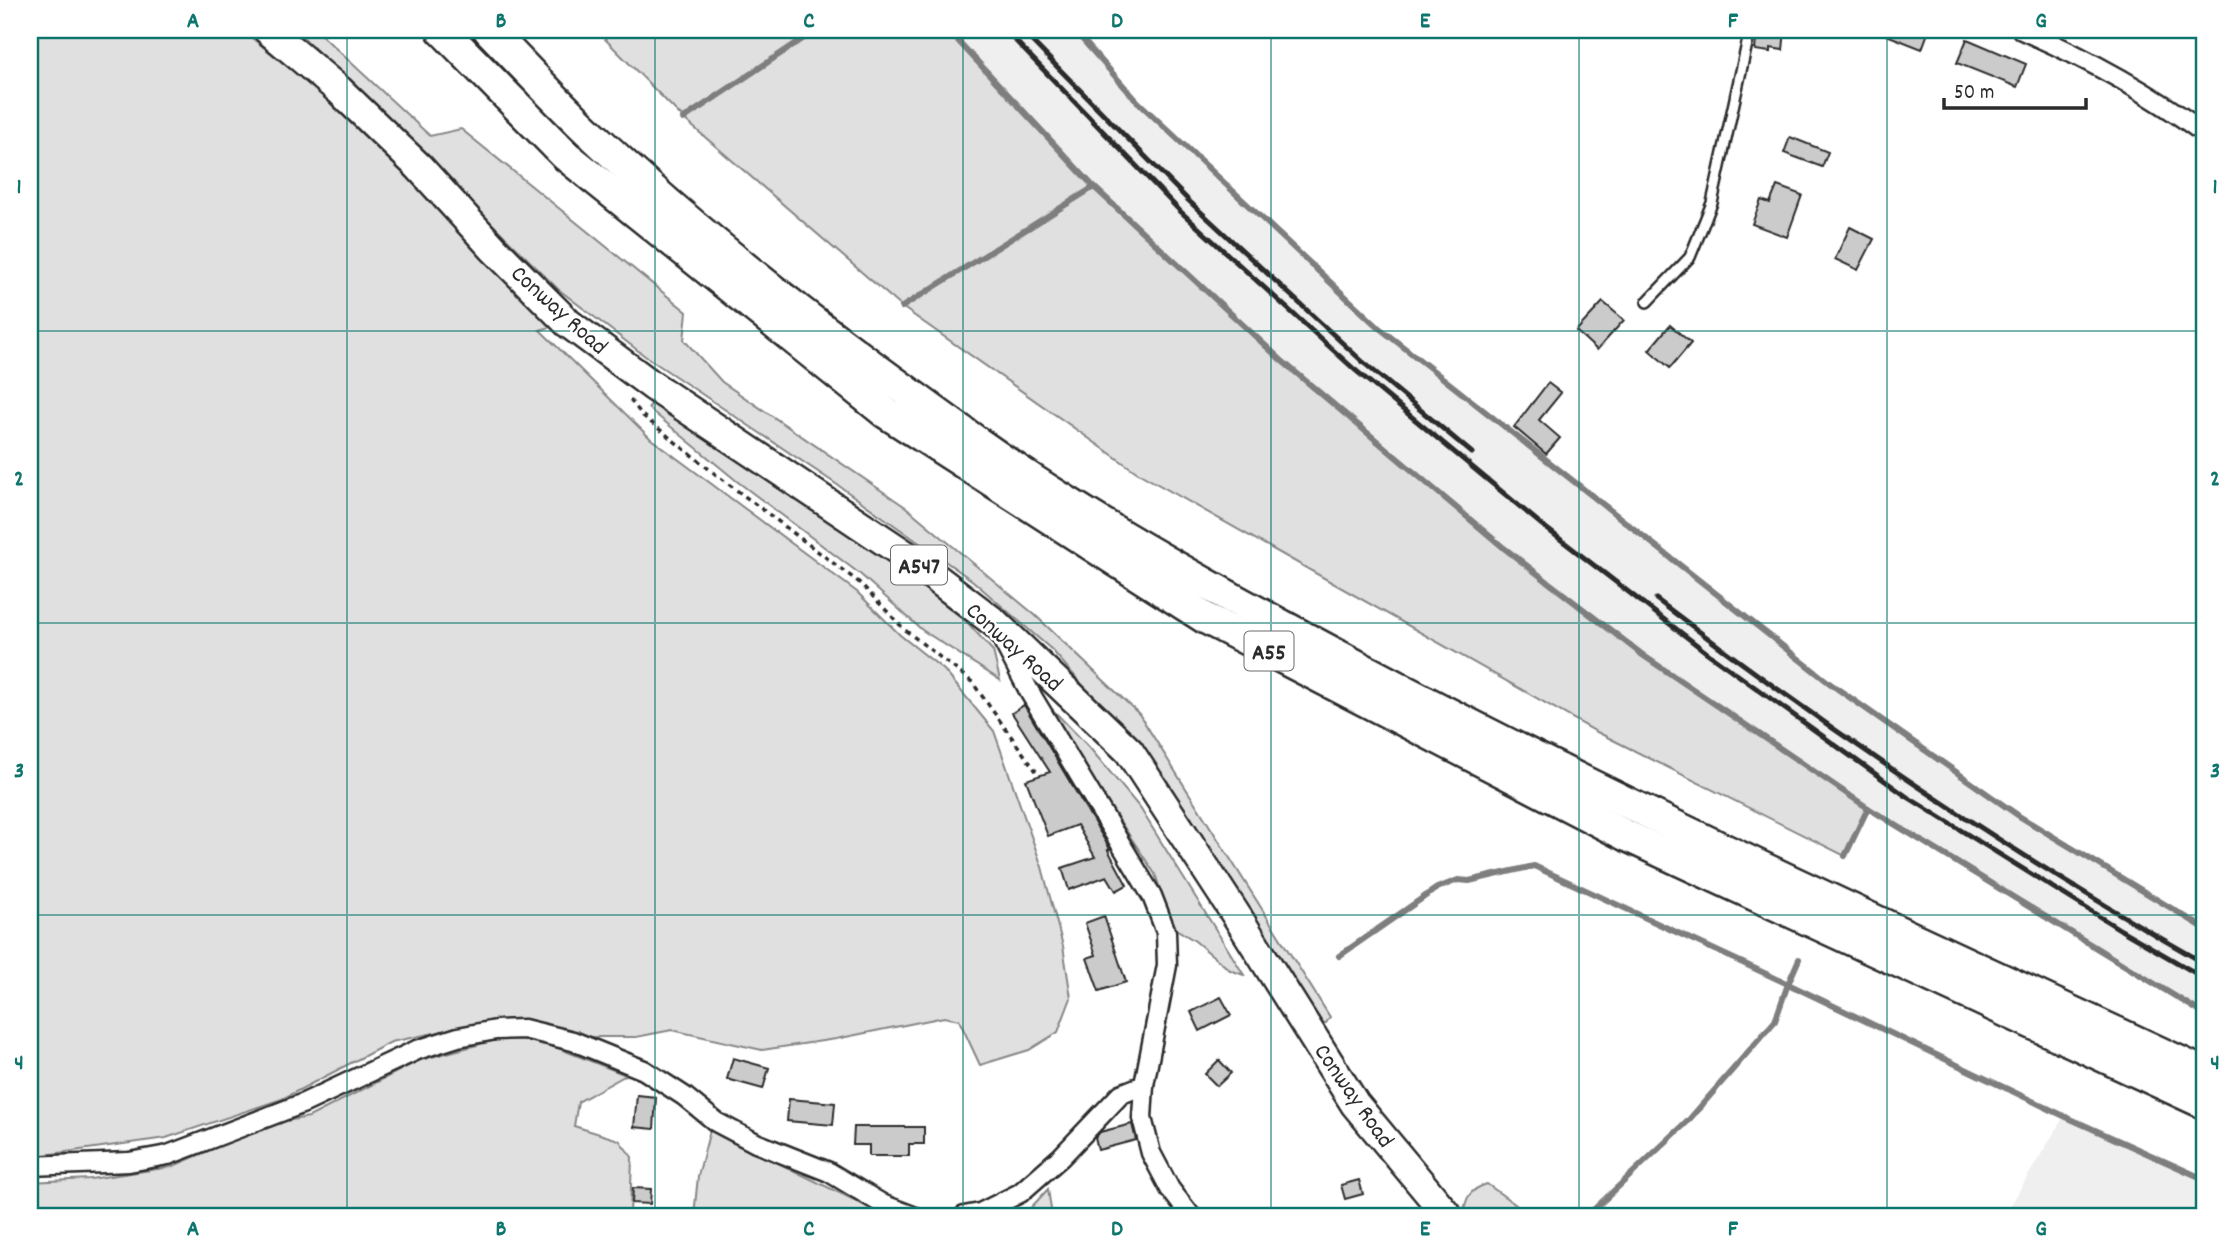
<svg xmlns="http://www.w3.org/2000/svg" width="2234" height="1246" font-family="Dekko,sans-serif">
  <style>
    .built { fill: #efefef }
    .green { fill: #e0e0e0; stroke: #868686; stroke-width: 2 }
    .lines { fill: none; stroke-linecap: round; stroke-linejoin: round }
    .stream { stroke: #7e7e7e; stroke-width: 6 }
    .building { fill: #cbcbcb; stroke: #2b2b2b; stroke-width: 2 }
    .service-casing { stroke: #2b2b2b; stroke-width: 14 }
    .minor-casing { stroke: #2b2b2b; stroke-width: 23 }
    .primary-casing { stroke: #2b2b2b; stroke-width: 33 }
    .trunk-casing { stroke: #2b2b2b; stroke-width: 35 }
    .path { stroke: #2b2b2b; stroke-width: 3.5; stroke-dasharray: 5 5; stroke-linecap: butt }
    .service { stroke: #fff; stroke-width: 9 }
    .minor { stroke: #fff; stroke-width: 18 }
    .primary { stroke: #fff; stroke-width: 28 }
    .trunk { stroke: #fff; stroke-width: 30 }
    .rail { stroke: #2b2b2b; stroke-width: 5 }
    .grid { fill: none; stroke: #0f766e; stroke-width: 2; stroke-opacity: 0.55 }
    .labels { text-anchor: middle; stroke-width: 5; stroke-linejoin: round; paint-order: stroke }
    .shield { fill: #fff; stroke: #6b6b6b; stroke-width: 2 }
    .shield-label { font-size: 23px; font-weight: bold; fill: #2b2b2b }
    .street-label { font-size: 24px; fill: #2b2b2b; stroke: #fff }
    .neatline { fill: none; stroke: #0f766e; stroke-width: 2.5 }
    .grid-label { font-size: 23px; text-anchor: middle; font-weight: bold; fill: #0f766e }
  </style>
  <rect width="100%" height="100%" fill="#fff"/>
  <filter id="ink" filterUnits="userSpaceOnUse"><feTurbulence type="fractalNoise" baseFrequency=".0143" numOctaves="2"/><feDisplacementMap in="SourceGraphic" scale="14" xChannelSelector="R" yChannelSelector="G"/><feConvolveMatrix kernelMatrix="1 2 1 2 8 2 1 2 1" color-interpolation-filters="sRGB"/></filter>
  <g filter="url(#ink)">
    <g class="built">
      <polygon points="948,30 1074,30 1138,102 1378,327 1832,685 2019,816 2204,928 2204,1014 1868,808 1644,656 1504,548 1281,360 1094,187"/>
      <polygon points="2064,1116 2204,1179 2204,1216 2004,1216"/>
    </g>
    <g class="green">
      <polygon points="30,30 242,30 329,100 483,251 554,326 540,330 651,439 857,592 900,635 944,670 994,731 1042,867 1063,946 1071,998 1058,1032 1029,1050 980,1065 959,1020 944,1017 836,1039 762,1050 672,1030 636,1037 592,1037 532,1021 483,1023 391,1042 282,1099 166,1138 30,1157"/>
      <polygon points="296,30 316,30 430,136 461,129 687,312 684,340 722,382 907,508 1035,615 1139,714 1330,1017 1326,1023 1318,1023 1135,745 1052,650 973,581 842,488 645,356 558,289"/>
      <polygon points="596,30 948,30 1094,187 1281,360 1504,548 1644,656 1868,808 1845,856 1595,731 1138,473 902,307 684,119"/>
      <polygon points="654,401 882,554 967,622 993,651 1000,680 922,630 860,574 738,482 648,408"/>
      <polygon points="1048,705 1089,747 1140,808 1244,975 1230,970 1195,941 1173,927 1155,874 1070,746"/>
      <polygon points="535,1039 626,1075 578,1102 574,1126 619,1140 632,1157 630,1216 30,1216 30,1182 90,1179 171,1167 274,1123 309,1117 420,1060 496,1040"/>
      <polygon points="710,1130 887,1216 694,1216 698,1176"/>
      <path d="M1487,1184l32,23 9,9h-62l-2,-2c1,-17 7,-25 23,-30z"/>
      <polygon points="1048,1189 1052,1216 1010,1216 1026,1213"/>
    </g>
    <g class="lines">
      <g class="stream">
        <polyline points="948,30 1094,187 1281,360 1504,548 1644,656 1868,808 2204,1014"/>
        <polyline points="1074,30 1138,102 1378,327 1832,685 2019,816 2204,928"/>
        <polyline points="683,119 816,30"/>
        <polyline points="902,307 1094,187"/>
        <polyline points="1845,856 1868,808"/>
        <polyline points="1339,956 1437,888 1458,880 1469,881 1534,866 1788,984 1775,1021 1687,1122 1587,1216"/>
        <polyline points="1799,959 1788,984 2064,1116 2204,1179"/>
      </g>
    </g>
    <g class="building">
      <polygon points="1757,30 1785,30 1783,50 1770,48 1770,52 1755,50"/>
      <polygon points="1874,30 1929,30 1922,49"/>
      <polygon points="1967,39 2026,64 2017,87 1957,63"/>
      <polygon points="1790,137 1828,152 1822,167 1784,153"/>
      <polygon points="1777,186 1802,195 1787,237 1752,224 1761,200 1770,203"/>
      <polygon points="1850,227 1874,239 1858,270 1835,259"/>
      <polygon points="1603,302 1624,320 1597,350 1576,331"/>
      <polygon points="1670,325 1691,343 1670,368 1649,350"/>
      <polygon points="1548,383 1561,393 1539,420 1560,438 1546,454 1514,427"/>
      <polygon points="1024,705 1110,849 1108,850 1127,885 1116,891 1107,876 1069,890 1062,868 1095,857 1077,825 1048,836 1026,780 1050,772 1012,713"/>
      <polygon points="1104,916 1126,982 1099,991 1087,958 1096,955 1085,923"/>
      <polygon points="1221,997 1231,1015 1200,1031 1191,1012"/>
      <polygon points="733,1058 769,1068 763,1089 727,1079"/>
      <polygon points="1219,1060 1231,1073 1217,1086 1205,1074"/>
      <polygon points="637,1095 656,1097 654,1129 634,1127"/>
      <polygon points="789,1099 835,1103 833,1125 787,1121"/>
      <polygon points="1132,1124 1136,1140 1098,1150 1095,1138 1100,1132"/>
      <polygon points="854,1127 924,1127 924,1144 909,1144 909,1156 869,1156 869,1145 853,1145"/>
      <polygon points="1359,1180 1363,1194 1345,1199 1341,1185"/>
      <polygon points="633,1188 651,1189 650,1204 632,1203"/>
    </g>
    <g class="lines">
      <g class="service-casing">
        <polyline id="service" points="1647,302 1690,257 1712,203 1750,30"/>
      </g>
      <g class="minor-casing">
        <g id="minor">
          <path d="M2022,30c62,27 128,63 182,103"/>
          <polyline points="1003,641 1030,693 1152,896 1166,932 1167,965 1144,1085 1142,1118 1151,1153 1170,1189 1191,1216"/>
          <polyline points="30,1166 129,1162 168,1155 304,1103 417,1050 458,1037 496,1030 524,1029 573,1041 644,1070 684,1096 716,1122 756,1143 829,1172 884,1205 913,1216"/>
          <polyline points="964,1216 980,1213 1020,1193 1061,1157 1121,1094 1144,1085"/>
        </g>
      </g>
      <g class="primary-casing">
        <polyline id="primary" points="268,30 339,90 419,167 494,249 568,323 653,386 907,556 995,623 1129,751 1240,921 1355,1104 1448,1216"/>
      </g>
      <g class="trunk-casing">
        <g id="trunk">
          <polyline points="442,30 565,155 886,413 1205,618 1625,835 2204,1103"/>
          <path d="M489,30c33,34 65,69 99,101 91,86 189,165 290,239 60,44 120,89 183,128 101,64 205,119 310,175 272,144 554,270 833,400"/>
        </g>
      </g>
      <polyline class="path" points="630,400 643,416 714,473 861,584 905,630 972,682 1036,771"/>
      <use href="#service" class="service"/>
      <use href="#minor" class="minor"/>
      <use href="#primary" class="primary"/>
      <use href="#trunk" class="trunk"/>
      <g class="rail">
        <polyline points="1005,30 1180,211 1354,369 1542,525 1706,652 1906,796 2121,930 2204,978"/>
        <polyline points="1021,30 1189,201 1363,362 1472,453"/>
        <path d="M1656,599c174,133 358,256 548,364"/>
      </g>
    </g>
  </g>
  <path class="grid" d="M347,30v1186M655,30v1186M963,30v1186M1271,30v1186M1579,30v1186M1887,30v1186M30,331h2174M30,623h2174M30,915h2174"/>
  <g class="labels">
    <g class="shield">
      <rect x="891" y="545.5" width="56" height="39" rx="5"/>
      <rect x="1244.5" y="631.5" width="49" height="39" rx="5"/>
    </g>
    <g class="shield-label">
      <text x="919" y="573">A547</text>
      <text x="1269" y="659">A55</text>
    </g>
    <g class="street-label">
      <text transform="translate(560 309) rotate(42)" y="8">Conway Road</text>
      <text transform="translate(1015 646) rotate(42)" y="8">Conway Road</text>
      <text transform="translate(1355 1095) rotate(55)" y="8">Conway Road</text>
    </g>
  </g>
  <rect width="2234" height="1246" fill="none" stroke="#fff" stroke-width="77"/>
  <path d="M1944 98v10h142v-10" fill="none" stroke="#2b2b2b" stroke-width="3.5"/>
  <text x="1954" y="98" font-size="21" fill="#2b2b2b" stroke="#ffffff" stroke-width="5" paint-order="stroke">50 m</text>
  <rect x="38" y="38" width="2158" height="1170" class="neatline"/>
  <g class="grid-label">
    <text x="193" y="27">A</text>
    <text x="501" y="27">B</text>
    <text x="809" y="27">C</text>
    <text x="1117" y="27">D</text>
    <text x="1425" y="27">E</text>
    <text x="1733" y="27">F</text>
    <text x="2041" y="27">G</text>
    <text x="19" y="193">1</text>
    <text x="2215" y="193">1</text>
    <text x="19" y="485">2</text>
    <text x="2215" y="485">2</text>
    <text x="19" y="777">3</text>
    <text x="2215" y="777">3</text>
    <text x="19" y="1069">4</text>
    <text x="2215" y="1069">4</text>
    <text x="193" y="1235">A</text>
    <text x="501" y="1235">B</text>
    <text x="809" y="1235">C</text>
    <text x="1117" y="1235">D</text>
    <text x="1425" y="1235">E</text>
    <text x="1733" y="1235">F</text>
    <text x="2041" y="1235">G</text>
  </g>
</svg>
